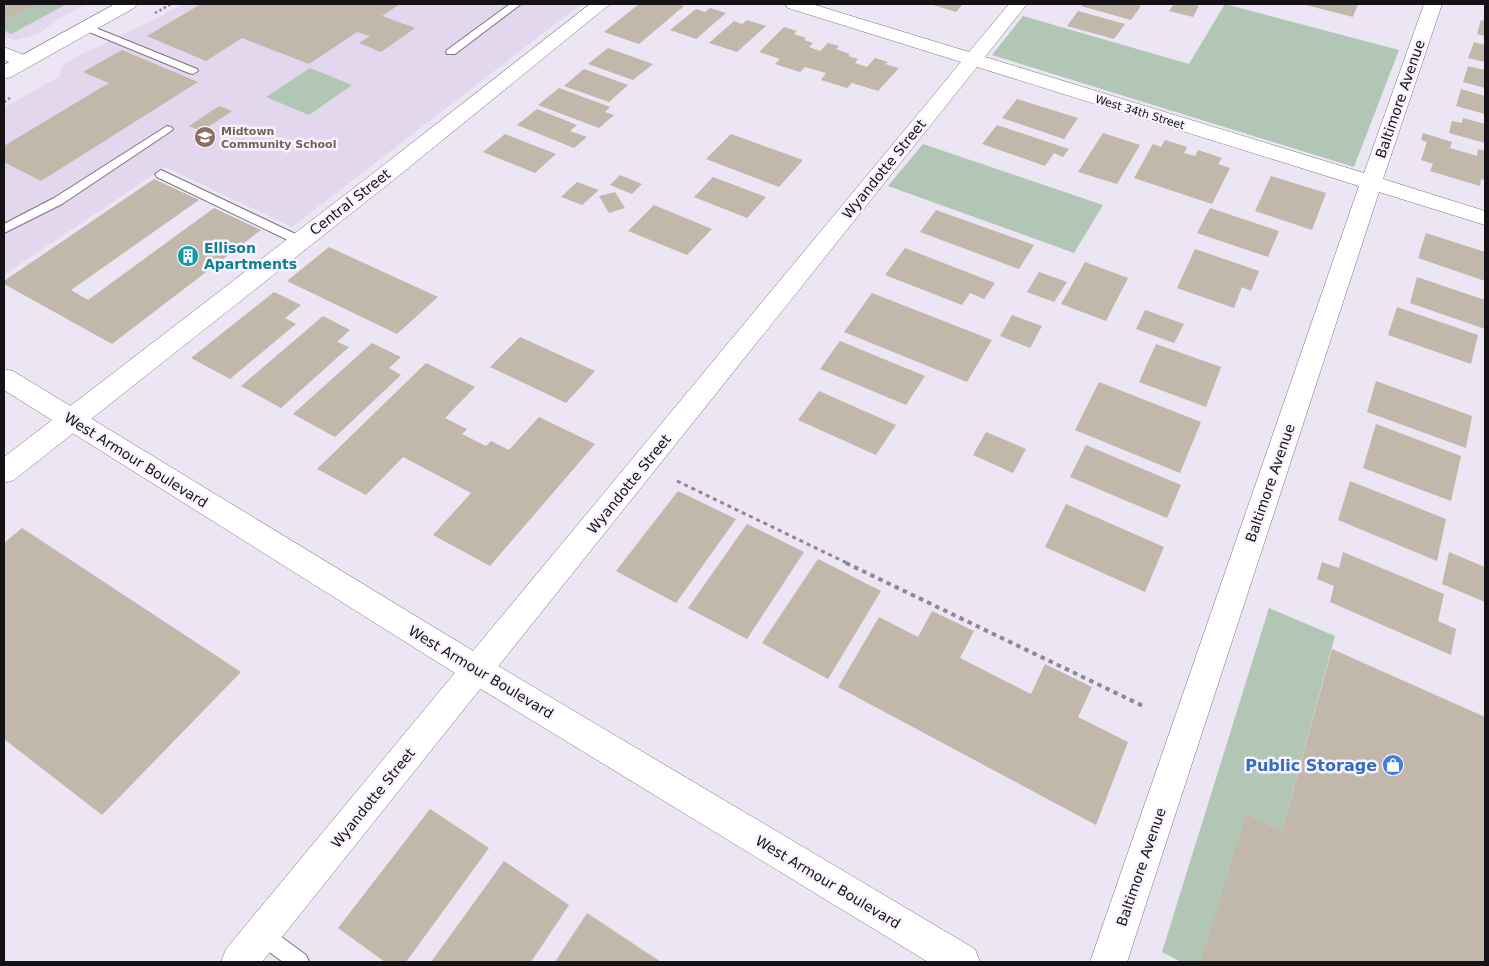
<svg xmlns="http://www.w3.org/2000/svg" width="1489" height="966" font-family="'DejaVu Sans',sans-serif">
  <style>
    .built { fill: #e2d7ec }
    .green { fill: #b2c6b5 }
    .building { fill: #c1b7aa }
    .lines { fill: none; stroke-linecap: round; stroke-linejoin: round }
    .lane-casing { stroke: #7a7380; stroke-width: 2 }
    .street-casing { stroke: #7a7380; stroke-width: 1 }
    .secondary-casing { stroke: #7a7380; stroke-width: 1 }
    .path-far2 { stroke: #8d8892; stroke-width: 2.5; stroke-dasharray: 2.5 2.5; stroke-linecap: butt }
    .path-far1 { stroke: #8d8892; stroke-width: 3; stroke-dasharray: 4 4; stroke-linecap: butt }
    .path { stroke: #8d8892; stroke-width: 4; stroke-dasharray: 4.5 4.5; stroke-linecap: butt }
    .lane { fill: #fff; fill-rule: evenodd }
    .street { fill: #fff; fill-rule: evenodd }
    .secondary { fill: #fff; fill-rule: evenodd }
    .labels { text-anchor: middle; stroke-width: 5; stroke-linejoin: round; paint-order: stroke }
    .far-street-label { font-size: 11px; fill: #141217; stroke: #f9f3ff }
    .far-education-label { font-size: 11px; font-weight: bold; fill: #785e54; stroke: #f9f3ff; text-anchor: start }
    .street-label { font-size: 14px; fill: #141217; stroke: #f9f3ff }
    .culture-label { font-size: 14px; font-weight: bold; fill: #0d838f; stroke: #f9f3ff; text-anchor: start }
    .near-shop-label { font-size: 16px; font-weight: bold; fill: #366cbe; stroke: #f9f3ff; text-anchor: end }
  </style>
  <rect width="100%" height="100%" fill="#ece5f3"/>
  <g class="built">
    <polygon points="4,4 86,4 58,19 38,34 16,40 4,37"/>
    <polygon points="182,4 581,4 292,227 165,167 4,275 4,108 60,76 61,67 78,56 154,20"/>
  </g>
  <g class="green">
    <polygon points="36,4 67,4 11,34 4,30 4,21"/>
    <polygon points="1225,4 1399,50 1354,167 992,55 1023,16 1189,64"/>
    <polygon points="310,68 352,85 309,115 266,97"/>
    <polygon points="923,144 1103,205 1074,253 888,186"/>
    <polygon points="1269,608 1335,636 1282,831 1246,813 1203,962 1181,962 1162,952"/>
  </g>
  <g class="building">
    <polygon points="4,4 36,4 4,21"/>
    <polygon points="201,4 400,4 382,16 415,28 381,52 359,43 370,36 357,32 309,64 242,38 206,61 147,36"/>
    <polygon points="639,4 677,4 684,6 639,44 604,32"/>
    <polygon points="930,4 963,4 956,12"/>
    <polygon points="1083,4 1134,4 1141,6 1131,20 1081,6"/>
    <polygon points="1174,4 1190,4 1199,6 1193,17 1169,11"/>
    <polygon points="1302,4 1358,4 1353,17"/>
    <polygon points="710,8 726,13 696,39 670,30 696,9 705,12"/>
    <polygon points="1078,11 1125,24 1114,39 1067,26"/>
    <polygon points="747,20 766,26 737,52 709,43 734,21 742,24"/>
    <polygon points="1481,20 1485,21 1485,36 1477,34"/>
    <polygon points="784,27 797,31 794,34 806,38 804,40 813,43 809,47 820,51 828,43 839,46 836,49 850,54 848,56 858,59 855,63 867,67 875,58 888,62 885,64 899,68 878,91 852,83 847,88 821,80 826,73 805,67 800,72 775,64 780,59 759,52"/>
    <polygon points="1474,42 1485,45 1485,62 1468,58"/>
    <polygon points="608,48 653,64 633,80 588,64"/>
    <polygon points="122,50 198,82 41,181 4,162 4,146 109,83 83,72"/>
    <polygon points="1468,66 1485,70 1485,88 1463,82"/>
    <polygon points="584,69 628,85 609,102 564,86"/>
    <polygon points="559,88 610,107 605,112 614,115 599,128 538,105"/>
    <polygon points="1461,89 1485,96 1485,114 1456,106"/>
    <polygon points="1017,99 1078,118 1064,139 1002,118"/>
    <polygon points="219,106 232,111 202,131 189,126"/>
    <polygon points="537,109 577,125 570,131 587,137 574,148 517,125"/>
    <polygon points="1463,118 1485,124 1485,143 1449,133 1452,121 1462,123"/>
    <polygon points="997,125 1069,149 1063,157 1054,153 1045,166 982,144"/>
    <polygon points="1103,133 1140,145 1117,184 1078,172"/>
    <polygon points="1423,133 1452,142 1450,148 1477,156 1478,149 1485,151 1485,180 1481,179 1480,186 1430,171 1433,164 1421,160 1427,142 1421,140"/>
    <polygon points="505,134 556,154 535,173 483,152"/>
    <polygon points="731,134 803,160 779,187 706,159"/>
    <polygon points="1165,140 1187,147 1184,153 1195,156 1198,150 1222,158 1218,164 1230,168 1212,204 1134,178 1153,144 1161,147"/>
    <polygon points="620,175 642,184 632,194 610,185"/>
    <polygon points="1271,176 1326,193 1312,230 1255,211"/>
    <polygon points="713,177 766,197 747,218 694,197"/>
    <polygon points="154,179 199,200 71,290 88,300 214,208 261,230 112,344 4,284 4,281"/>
    <polygon points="577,182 599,190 582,205 561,197"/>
    <polygon points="615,192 625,208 609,213 599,196"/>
    <polygon points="654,205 712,229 687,255 628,231"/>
    <polygon points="1210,208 1279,231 1268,257 1197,233"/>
    <polygon points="936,210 1034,245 1019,269 920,232"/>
    <polygon points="1426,233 1485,252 1485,281 1418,258"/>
    <polygon points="329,247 438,297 397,334 287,281"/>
    <polygon points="905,248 995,283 984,299 970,293 962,305 885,275"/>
    <polygon points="1195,249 1259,271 1251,291 1242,287 1234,308 1177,288"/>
    <polygon points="1085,262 1128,278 1106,321 1061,304"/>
    <polygon points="1039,272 1067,282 1054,302 1027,292"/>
    <polygon points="1417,277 1485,300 1485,329 1410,303"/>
    <polygon points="274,292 301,305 285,318 296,324 230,379 191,358"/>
    <polygon points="872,293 992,340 967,382 844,332"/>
    <polygon points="1397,307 1478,335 1471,364 1388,335"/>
    <polygon points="1145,310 1184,324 1174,343 1136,329"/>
    <polygon points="1012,315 1042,326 1030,348 1000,336"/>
    <polygon points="323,316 350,330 337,342 349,347 281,408 241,386"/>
    <polygon points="520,337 595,371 566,403 490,367"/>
    <polygon points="840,341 925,376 906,405 820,369"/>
    <polygon points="372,343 401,357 389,368 401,375 335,437 293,414"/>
    <polygon points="1156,344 1221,367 1206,407 1139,382"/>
    <polygon points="426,363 475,387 445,418 467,429 462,434 486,446 491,441 509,450 539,417 595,444 490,566 433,535 471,493 403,457 366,495 317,469"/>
    <polygon points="1376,381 1472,416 1466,448 1367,412"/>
    <polygon points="1099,382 1201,422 1180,473 1075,430"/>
    <polygon points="819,391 896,425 876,455 798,420"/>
    <polygon points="1376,424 1461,456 1451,501 1363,468"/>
    <polygon points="986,432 1026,449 1013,473 973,455"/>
    <polygon points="1086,445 1181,485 1167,518 1070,477"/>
    <polygon points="1350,481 1446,519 1437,561 1338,520"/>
    <polygon points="678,491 736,519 676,603 616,571"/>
    <polygon points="1066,504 1164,547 1145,592 1045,547"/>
    <polygon points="747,524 804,552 747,639 688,608"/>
    <polygon points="22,528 241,672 102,815 4,739 4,543"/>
    <polygon points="1343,552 1444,594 1438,621 1456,629 1451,655 1330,602 1334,586 1317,579 1322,562 1339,568"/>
    <polygon points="1449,552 1485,567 1485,602 1442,584"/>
    <polygon points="818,559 881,591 828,679 762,643"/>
    <polygon points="932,611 974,631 960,658 1031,694 1045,664 1092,687 1078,717 1128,742 1096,825 838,687 879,617 918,637"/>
    <polygon points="1332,649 1485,717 1485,962 1201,962 1246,813 1282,831"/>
    <polygon points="430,809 489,848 406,962 385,962 338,928"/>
    <polygon points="504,861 569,905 531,962 431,962"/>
    <polygon points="587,913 661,962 555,962"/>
  </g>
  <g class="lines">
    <g class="lane-casing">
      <g id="lane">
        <polygon points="510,4 521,4 455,54 447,54 446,52 447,50"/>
        <polygon points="86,24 197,69 198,71 193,74 189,73 82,29 81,27"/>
        <polygon points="167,126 171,127 173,129 171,131 62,204 4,233 4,224 54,198"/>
        <polygon points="161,170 304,238 306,241 304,244 296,244 157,177 155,174"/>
        <polygon points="261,924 268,927 306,955 309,962 283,962 254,941 251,934 254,927"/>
      </g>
    </g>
    <g class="street-casing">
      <g id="street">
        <polygon points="590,4 610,4 401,174 14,480 4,483 4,457 385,164"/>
        <polygon points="785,4 812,4 969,52 1009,4 1027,4 985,57 1364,173 1424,4 1442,4 1383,179 1485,211 1485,225 1379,192 1127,962 1090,962 1359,186 977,67 262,962 221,962 226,949 961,62 788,8"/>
        <polygon points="4,47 31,58 34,62 31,66 24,68 4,60"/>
      </g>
    </g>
    <g class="secondary-casing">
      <g id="secondary">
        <polygon points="115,4 137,4 134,8 11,77 4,79 4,65"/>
        <polygon points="4,369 13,371 488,660 975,949 980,962 928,962 466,680 4,390"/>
      </g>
    </g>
    <g class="path-far2">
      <polyline points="155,13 171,4"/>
      <polyline points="4,102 10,98"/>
    </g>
    <polyline class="path-far1" points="677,481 849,564"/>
    <polyline class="path" points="846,563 1143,706"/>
    <use href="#lane" class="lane"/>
    <use href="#street" class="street"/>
    <use href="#secondary" class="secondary"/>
  </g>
  <defs>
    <g id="school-disc" transform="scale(1.125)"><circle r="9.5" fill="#8d6e63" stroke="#f9f3ff"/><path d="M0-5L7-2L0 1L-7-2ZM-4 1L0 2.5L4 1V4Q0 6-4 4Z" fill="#fff"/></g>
    <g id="building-disc" transform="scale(1.125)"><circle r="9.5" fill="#0f9aa8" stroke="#f9f3ff"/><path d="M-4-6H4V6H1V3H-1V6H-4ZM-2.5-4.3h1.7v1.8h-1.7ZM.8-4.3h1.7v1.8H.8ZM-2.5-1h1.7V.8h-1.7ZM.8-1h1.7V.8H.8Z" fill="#fff"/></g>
    <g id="shop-disc" transform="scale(1.125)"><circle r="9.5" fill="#3f7fe0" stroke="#f9f3ff"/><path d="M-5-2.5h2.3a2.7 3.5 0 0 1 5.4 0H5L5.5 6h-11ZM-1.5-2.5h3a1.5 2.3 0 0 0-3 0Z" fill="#fff"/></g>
  </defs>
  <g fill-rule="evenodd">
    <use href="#school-disc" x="205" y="137"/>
    <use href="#building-disc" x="188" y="256"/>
    <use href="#shop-disc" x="1393" y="765"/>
  </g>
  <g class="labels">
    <g class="far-street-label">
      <text transform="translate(1140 112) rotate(17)" y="4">West 34th Street</text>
    </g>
    <g class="far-education-label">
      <text x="221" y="135">Midtown<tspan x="221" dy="13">Community School</tspan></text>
    </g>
    <g class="street-label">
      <text transform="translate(1400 99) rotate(-71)" y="5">Baltimore Avenue</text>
      <text transform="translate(884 169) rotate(-51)" y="5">Wyandotte Street</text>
      <text transform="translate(350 202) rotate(-38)" y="5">Central Street</text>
      <text transform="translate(136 460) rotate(32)" y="5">West Armour Boulevard</text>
      <text transform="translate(1270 483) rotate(-71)" y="5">Baltimore Avenue</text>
      <text transform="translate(629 484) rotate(-51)" y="5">Wyandotte Street</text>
      <text transform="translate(481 672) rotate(31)" y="5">West Armour Boulevard</text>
      <text transform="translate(373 798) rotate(-51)" y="5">Wyandotte Street</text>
      <text transform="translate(1141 867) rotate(-71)" y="5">Baltimore Avenue</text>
      <text transform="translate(828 882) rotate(31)" y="5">West Armour Boulevard</text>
    </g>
    <g class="culture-label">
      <text x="204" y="253">Ellison<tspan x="204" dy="16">Apartments</tspan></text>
    </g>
    <g class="near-shop-label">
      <text x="1377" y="771">Public Storage</text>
    </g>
  </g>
  <rect width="1489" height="966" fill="none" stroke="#141217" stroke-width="10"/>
</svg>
